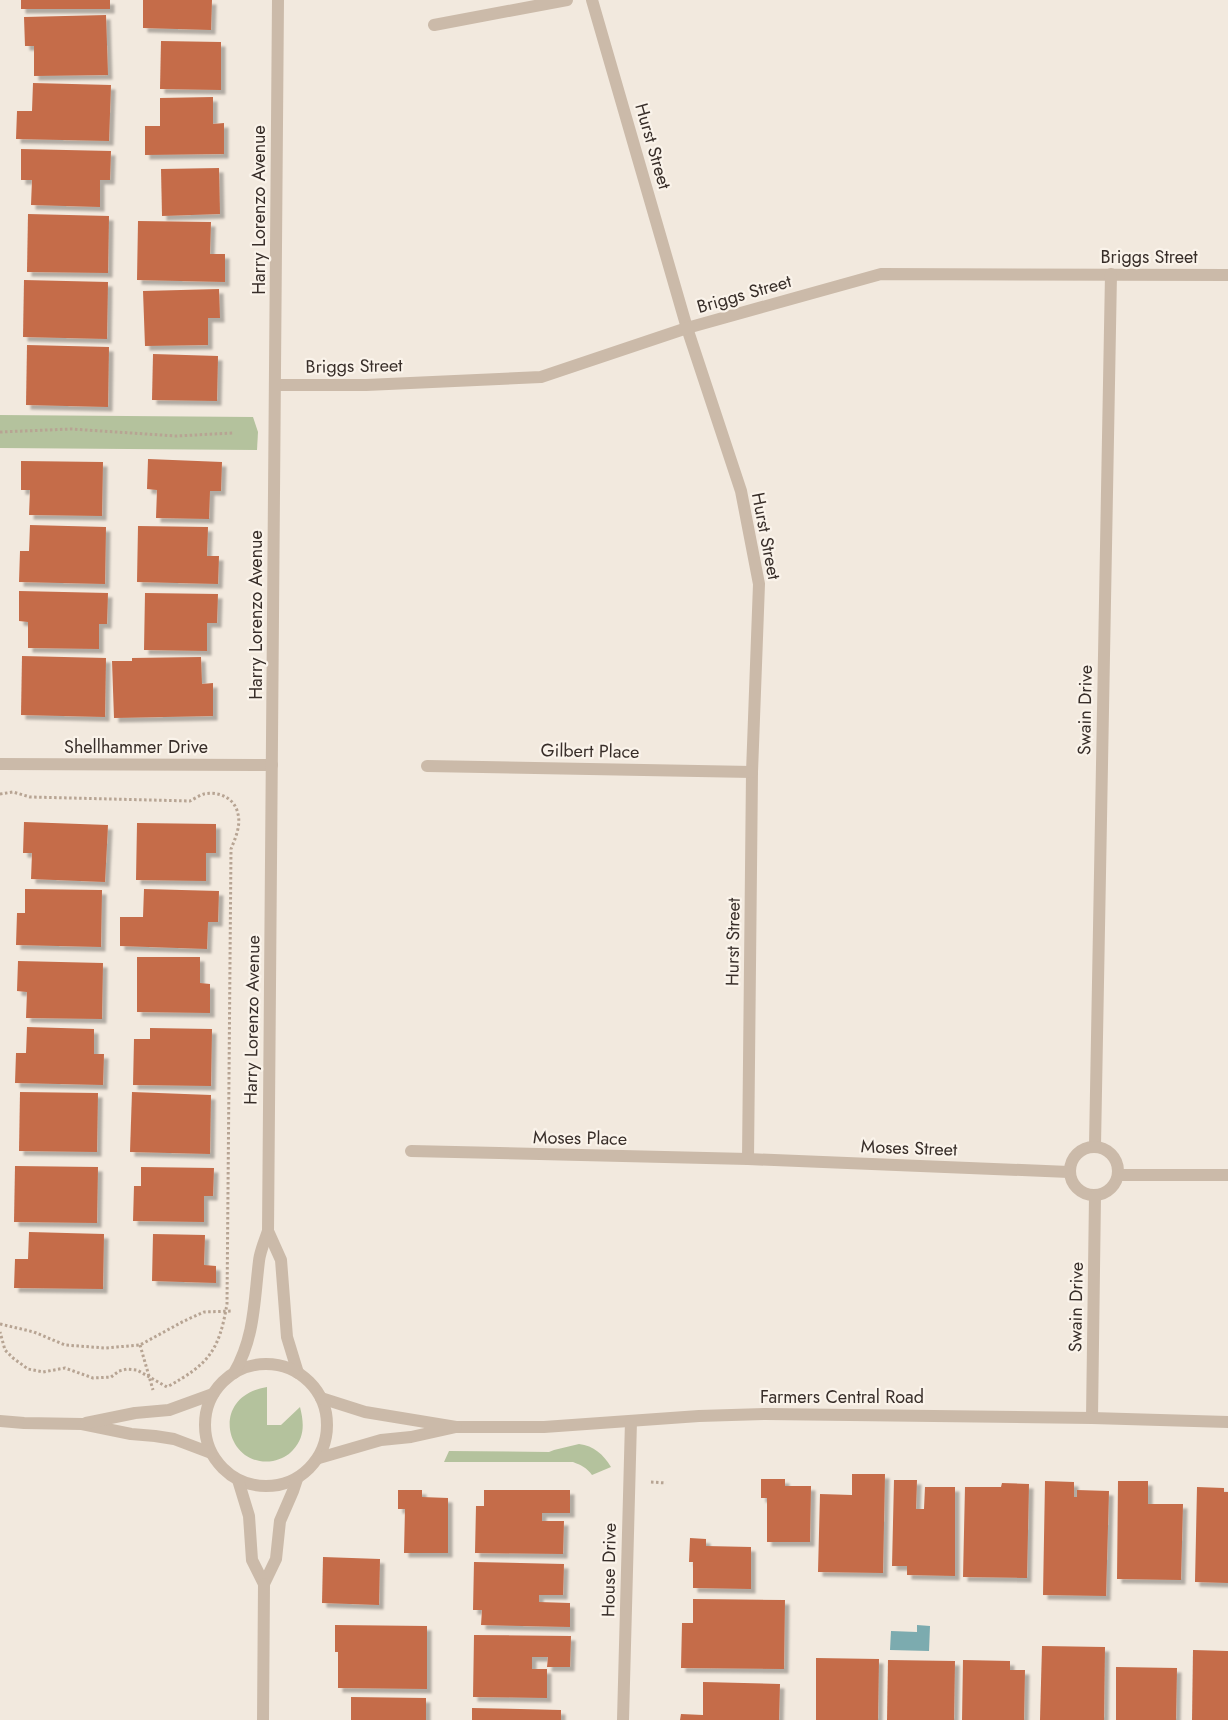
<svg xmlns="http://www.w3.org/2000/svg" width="1228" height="1720" font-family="Jost,sans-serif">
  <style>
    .green { fill: #b4c29d }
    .water { fill: #7cabaf }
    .building { fill: #c56c49; filter: url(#shadow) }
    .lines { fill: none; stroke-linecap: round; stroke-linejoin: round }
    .path { stroke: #b7a493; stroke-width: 3; stroke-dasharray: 2.5 2.5; stroke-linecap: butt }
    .minor { stroke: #cbbaa9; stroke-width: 12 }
    .labels { text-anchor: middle; stroke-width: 4.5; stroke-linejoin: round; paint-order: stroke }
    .street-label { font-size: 18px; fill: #382e29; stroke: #faf3ea }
  </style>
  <defs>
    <filter id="shadow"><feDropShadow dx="4.5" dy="4.5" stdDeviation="1" flood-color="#0004"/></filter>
  </defs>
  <rect width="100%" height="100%" fill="#f2e9de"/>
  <g class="green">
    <polygon points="0,415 253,417 258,432 257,450 0,448"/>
    <path d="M267,1387v38h14l19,-18c4,16 5,30 -7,43 -5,6 -12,9 -20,11 -46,8 -66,-64 -6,-74z"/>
    <path d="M579,1444c15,2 24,10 32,23l-19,8c-5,-7 -11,-10 -19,-13h-129l5,-11 100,1 5,-2z"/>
  </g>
  <polygon class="water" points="917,1625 930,1626 929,1651 890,1650 891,1631 917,1632"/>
  <g class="building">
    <rect x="21" y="0" width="89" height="9"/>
    <polygon points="143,0 212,0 211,30 143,28"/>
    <polygon points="106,15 108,75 34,76 34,46 25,46 24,17"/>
    <polygon points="161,41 221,42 221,90 160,89"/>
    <polygon points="33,83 111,85 109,141 16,139 17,111 32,111"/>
    <polygon points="213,97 213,124 224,123 224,154 145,155 145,126 160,126 160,98"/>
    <polygon points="21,149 111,151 110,180 100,180 100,207 31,205 32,180 21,180"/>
    <polygon points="219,168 220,214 162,216 161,169"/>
    <polygon points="28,214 109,216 108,273 27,272"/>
    <polygon points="138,221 211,222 210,254 225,254 225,282 137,280"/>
    <polygon points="24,280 108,282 107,339 23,337"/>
    <polygon points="219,289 220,318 208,318 208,345 145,346 143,291"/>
    <polygon points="27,345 109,347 108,407 26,405"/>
    <polygon points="153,354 218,356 217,401 152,400"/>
    <polygon points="148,459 222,462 221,491 210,491 209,519 156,518 157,490 147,489"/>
    <polygon points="21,461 103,462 102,516 29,515 30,490 21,490"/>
    <polygon points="30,525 106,527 105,584 19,582 20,551 29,551"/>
    <polygon points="138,526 208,527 207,556 219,556 218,584 137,582"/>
    <polygon points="19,591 108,593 107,624 99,624 99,649 28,648 28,622 19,621"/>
    <polygon points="145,593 218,594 217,623 207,623 207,651 144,650"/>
    <polygon points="22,656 106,658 105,717 21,715"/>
    <polygon points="201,657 202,684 213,683 213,716 114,718 112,661 132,661 132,658"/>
    <polygon points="24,822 108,825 105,882 31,879 32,853 23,853"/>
    <polygon points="137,823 216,824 216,853 206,853 206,881 136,880"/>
    <polygon points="25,889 102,890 101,947 16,945 17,913 25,913"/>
    <polygon points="144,889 219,891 218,922 208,922 207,949 120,946 120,917 143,917"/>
    <polygon points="137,957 200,957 200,983 210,984 210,1013 137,1012"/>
    <polygon points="18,961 103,963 102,1019 26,1018 27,992 17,991"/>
    <polygon points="27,1027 94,1029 94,1054 104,1054 103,1085 15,1083 16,1053 26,1053"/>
    <polygon points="150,1028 212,1029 211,1086 133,1085 134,1039 150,1039"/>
    <polygon points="20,1092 98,1093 97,1152 19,1151"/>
    <polygon points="132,1092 211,1095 210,1154 130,1152"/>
    <polygon points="15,1166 98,1167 97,1223 14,1222"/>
    <polygon points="141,1167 214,1168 213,1196 204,1196 204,1222 133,1221 134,1186 141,1186"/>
    <polygon points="29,1232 104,1234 103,1289 14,1288 15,1259 28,1259"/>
    <polygon points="153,1234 205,1235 204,1265 216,1266 216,1283 152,1281"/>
    <polygon points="852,1474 885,1474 883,1573 818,1572 820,1494 852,1495"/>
    <polygon points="761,1479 785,1479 785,1486 811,1486 810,1542 767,1542 767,1498 761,1498"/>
    <polygon points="894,1480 917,1480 916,1509 924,1509 925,1487 955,1487 955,1576 907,1575 907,1566 892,1566"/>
    <polygon points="1045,1481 1074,1482 1074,1497 1077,1497 1077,1490 1109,1491 1106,1596 1043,1595"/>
    <polygon points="1118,1481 1148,1481 1148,1504 1183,1504 1181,1580 1117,1579"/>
    <polygon points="1002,1483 1029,1484 1027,1578 963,1577 965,1487 1001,1487"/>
    <polygon points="1197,1487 1224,1488 1224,1492 1228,1492 1228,1583 1195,1582"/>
    <polygon points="398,1490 422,1490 422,1497 448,1498 448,1553 404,1553 405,1509 398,1509"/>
    <polygon points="484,1490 570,1490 570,1513 542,1513 542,1521 564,1521 563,1554 475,1553 476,1506 484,1506"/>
    <polygon points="690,1538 706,1539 706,1546 751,1547 751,1589 693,1588 693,1562 689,1562"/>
    <polygon points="323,1557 380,1559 379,1605 322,1603"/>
    <polygon points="474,1562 564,1564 563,1595 539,1595 539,1602 570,1603 570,1627 481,1625 482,1610 473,1610"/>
    <polygon points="693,1599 785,1600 784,1669 681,1668 682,1623 693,1623"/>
    <polygon points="335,1625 427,1626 427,1689 338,1688 338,1652 335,1652"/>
    <polygon points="474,1635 571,1636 570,1667 547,1667 548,1657 532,1657 532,1669 547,1669 547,1698 473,1697"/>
    <polygon points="1042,1646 1105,1647 1104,1720 1040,1720"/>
    <polygon points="1193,1650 1228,1651 1228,1720 1192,1720"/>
    <polygon points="816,1658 879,1659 878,1720 816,1720"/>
    <polygon points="888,1660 955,1661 954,1720 887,1720"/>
    <polygon points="963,1660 1010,1661 1010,1670 1025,1670 1024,1720 962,1720"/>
    <polygon points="1116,1667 1177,1668 1176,1720 1116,1720"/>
    <polygon points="703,1682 780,1684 779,1720 680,1720 681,1714 703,1715"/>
    <polygon points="351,1697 426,1698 426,1720 351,1720"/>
    <polygon points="472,1708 561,1710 561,1720 472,1720"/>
  </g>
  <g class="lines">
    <g class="path">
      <polyline points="0,432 71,429 176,436 233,433"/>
      <path d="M0,794l13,-2 17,5 160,4c4,-2 10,-6 14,-7 15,-3 31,4 34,20 3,12 -3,25 -7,35l-4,455c-8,47 -18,60 -60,83l-30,-17 -10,-1 -8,2 -8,6 -18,1 -28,-10 -22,4 -15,-3 -15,-11 -8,-8 -5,-18"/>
      <polyline points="0,1324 34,1332 65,1345 105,1348 140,1345 184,1321 204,1312 233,1311"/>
      <polyline points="140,1345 153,1390"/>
      <polyline points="651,1482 666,1483"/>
    </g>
    <g class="minor">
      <polyline points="592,0 687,328 741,491 759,584 752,772 748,1159"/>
      <polyline points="434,25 567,0"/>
      <polyline points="275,385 366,385 541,377 687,328 881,274 1228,275"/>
      <polyline points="0,764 272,765"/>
      <polyline points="427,766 752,772"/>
      <polyline points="1095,1146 1111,274"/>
      <circle cx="1094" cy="1171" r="24"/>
      <polyline points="411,1151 748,1159 1069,1172"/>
      <polyline points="1119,1175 1228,1175"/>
      <polyline points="268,1231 281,1260 287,1337 298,1373"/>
      <circle cx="266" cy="1425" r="61"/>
      <path d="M234,1373c21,-36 20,-72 25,-112 1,-10 6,-21 9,-30l10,-1231"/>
      <polyline points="1092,1418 1095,1196"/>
      <polyline points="0,1421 24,1423 82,1424 131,1434 155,1436 174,1439 211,1453"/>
      <polyline points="86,1423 135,1413 169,1410 213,1394"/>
      <polyline points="456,1427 544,1427 699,1416 766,1414 1092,1418 1228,1422"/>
      <polyline points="319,1458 381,1440 411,1437 456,1427 365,1412 321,1398"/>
      <polyline points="238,1480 249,1516 252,1560 264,1584 276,1559 280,1521 293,1491 297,1479"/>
      <polyline points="263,1720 264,1584"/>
      <polyline points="623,1720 631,1421"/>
    </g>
  </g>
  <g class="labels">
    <g class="street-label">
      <text transform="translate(653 146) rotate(74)" y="6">Hurst Street</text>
      <text transform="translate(259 210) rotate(-90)" y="6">Harry Lorenzo Avenue</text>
      <text x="1149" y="263">Briggs Street</text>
      <text transform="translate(744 294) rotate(-16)" y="6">Briggs Street</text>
      <text transform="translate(354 366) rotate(-1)" y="6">Briggs Street</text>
      <text transform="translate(766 536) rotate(79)" y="6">Hurst Street</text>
      <text transform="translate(256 615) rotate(-90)" y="6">Harry Lorenzo Avenue</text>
      <text transform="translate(1085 710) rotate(-89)" y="6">Swain Drive</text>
      <text x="136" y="753">Shellhammer Drive</text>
      <text transform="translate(590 751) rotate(1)" y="6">Gilbert Place</text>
      <text transform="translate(733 942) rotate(-89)" y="6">Hurst Street</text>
      <text transform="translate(252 1020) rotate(-89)" y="6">Harry Lorenzo Avenue</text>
      <text transform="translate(580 1138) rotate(1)" y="6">Moses Place</text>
      <text transform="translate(909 1148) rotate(2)" y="6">Moses Street</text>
      <text transform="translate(1076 1307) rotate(-89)" y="6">Swain Drive</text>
      <text x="842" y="1403">Farmers Central Road</text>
      <text transform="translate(609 1570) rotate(-89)" y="6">House Drive</text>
    </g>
  </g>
</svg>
